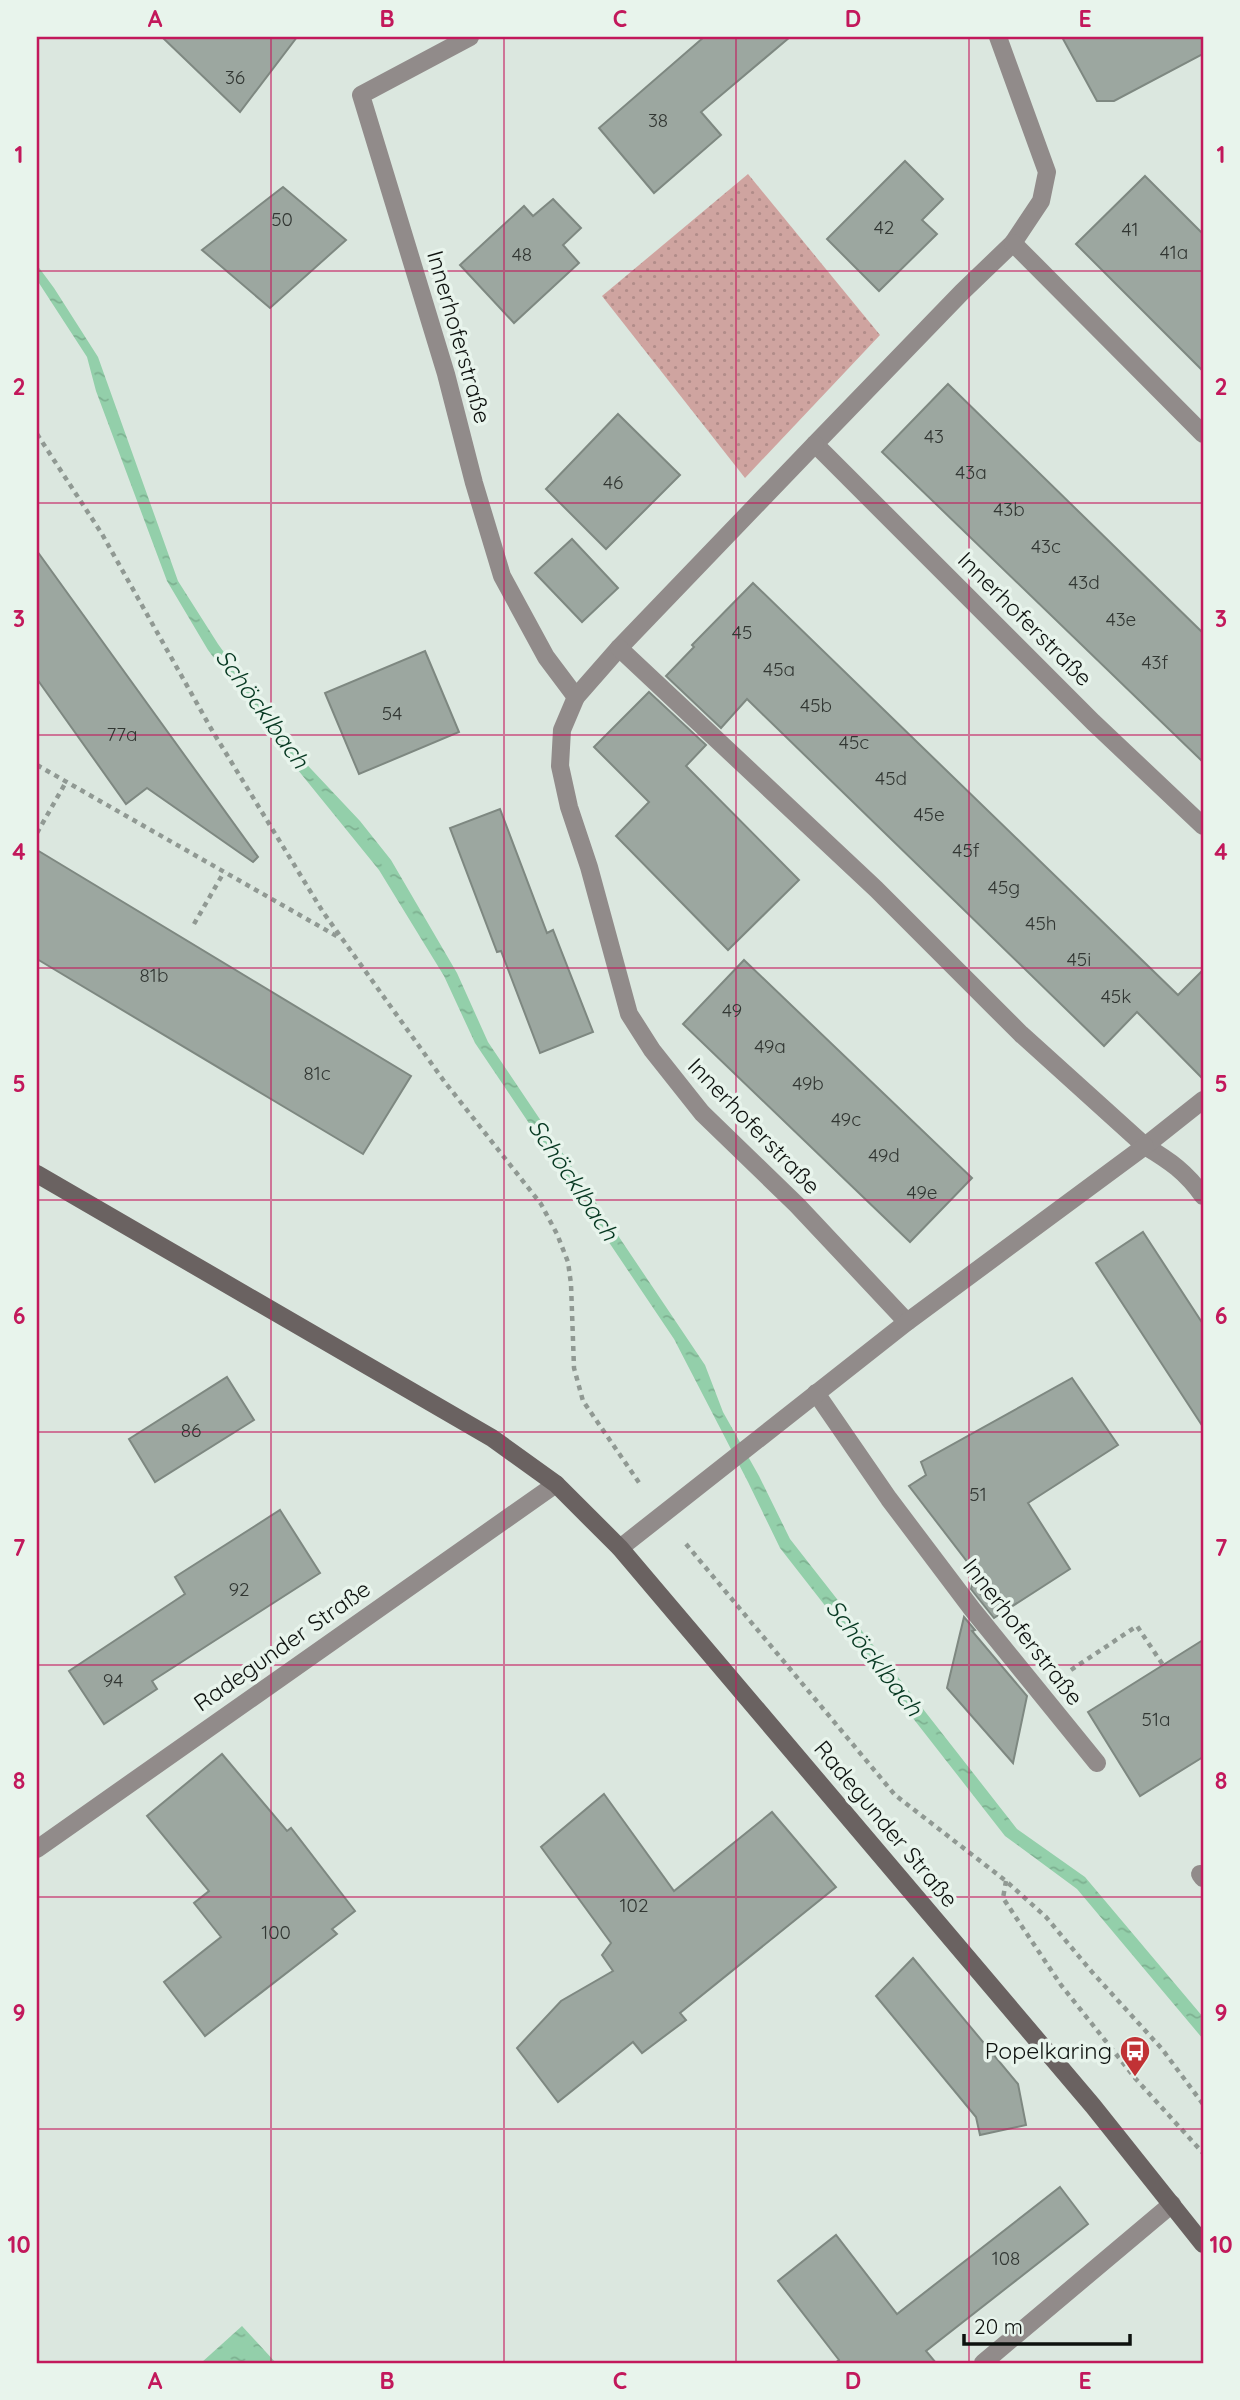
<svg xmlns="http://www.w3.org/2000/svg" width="1240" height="2400" font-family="Quicksand,sans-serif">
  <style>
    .grass { fill: url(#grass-dots) }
    .water { fill: url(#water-ripples) }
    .building { fill: #9ca7a0; stroke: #7e8881; stroke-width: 2 }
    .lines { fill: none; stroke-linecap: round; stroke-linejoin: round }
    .path { stroke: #909993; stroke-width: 4.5; stroke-dasharray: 5 5; stroke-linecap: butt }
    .lane { stroke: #918b8a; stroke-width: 18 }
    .street { stroke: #918b8a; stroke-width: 18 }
    .secondary { stroke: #6a6261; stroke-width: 18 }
    .grid { fill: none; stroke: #c2185b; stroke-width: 2; stroke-opacity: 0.55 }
    .labels { text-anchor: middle; stroke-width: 7; stroke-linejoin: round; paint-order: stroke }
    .number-label { font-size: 19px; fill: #323733 }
    .street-label { font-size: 23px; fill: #0e120f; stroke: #e8f4ec }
    .poi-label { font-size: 23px; fill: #0e120f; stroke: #e8f4ec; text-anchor: end }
    .water-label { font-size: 24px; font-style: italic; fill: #063821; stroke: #e8f4ec }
    .neatline { fill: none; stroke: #c2185b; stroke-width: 2.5 }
    .grid-label { font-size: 23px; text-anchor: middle; font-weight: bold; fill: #c2185b }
  </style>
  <defs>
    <pattern id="grass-dots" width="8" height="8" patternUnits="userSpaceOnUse" patternTransform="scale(1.75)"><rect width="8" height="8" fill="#cfa4a0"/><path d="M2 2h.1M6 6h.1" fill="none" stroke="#b18c89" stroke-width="1.8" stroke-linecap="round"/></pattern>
    <pattern id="water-ripples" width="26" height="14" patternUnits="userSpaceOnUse" patternTransform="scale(1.75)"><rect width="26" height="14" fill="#93cfaa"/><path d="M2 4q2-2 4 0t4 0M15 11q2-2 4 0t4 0" fill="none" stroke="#7eb191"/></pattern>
  </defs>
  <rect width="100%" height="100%" fill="#dbe7df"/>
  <polygon class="grass" points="748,174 880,335 745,478 602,296"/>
  <g class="water">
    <polygon points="37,265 54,288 98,357 178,581 218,644 296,753 360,821 391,860 457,973 488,1042 705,1365 723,1412 759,1476 790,1539 1017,1829 1085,1877 1203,2017 1203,2039 1077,1889 1005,1836 780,1548 748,1482 674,1339 475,1043 444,976 379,870 289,759 208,650 167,581 96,391 87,357 37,280"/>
    <polygon points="242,2326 276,2363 201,2363"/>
  </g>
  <g class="building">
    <polygon points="162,37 297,37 240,112"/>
    <polygon points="704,37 790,37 701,112 721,135 654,193 599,128"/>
    <polygon points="1062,37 1203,37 1203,54 1114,101 1097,101"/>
    <polygon points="905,161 943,199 922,220 937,234 879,291 827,239"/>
    <polygon points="1145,176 1203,234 1203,371 1076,244"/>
    <polygon points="283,187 346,240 270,308 202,250"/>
    <polygon points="553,199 581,228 563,245 579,263 514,323 460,265 524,206 533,216"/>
    <polygon points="948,384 1203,633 1203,762 882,452"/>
    <polygon points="618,414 680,475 606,549 546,489"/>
    <polygon points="572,539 618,588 582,622 535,573"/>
    <polygon points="37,551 258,857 253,862 147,788 126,804 37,679"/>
    <polygon points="753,583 1178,995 1203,970 1203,1079 1137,1012 1104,1046 747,699 721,728 666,676 694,647 692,645"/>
    <polygon points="425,651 459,732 359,774 325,693"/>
    <polygon points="649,692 706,745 686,766 799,880 728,950 616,836 649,802 594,747"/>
    <polygon points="500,809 547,933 553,930 593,1032 540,1053 501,951 497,952 450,828"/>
    <polygon points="37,850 411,1076 363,1154 37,959"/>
    <polygon points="744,960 972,1178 910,1242 683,1024"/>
    <polygon points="1143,1232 1203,1324 1203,1427 1096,1263"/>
    <polygon points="227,1377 254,1420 155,1482 129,1439"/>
    <polygon points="1072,1378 1118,1445 1028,1503 1070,1569 994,1618 971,1589 975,1572 909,1486 926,1475 921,1462"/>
    <polygon points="280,1510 320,1573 152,1681 157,1689 104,1724 69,1671 185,1594 175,1577"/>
    <polygon points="964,1617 975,1630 972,1631 1027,1696 1013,1763 947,1688"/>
    <polygon points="1203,1640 1203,1757 1140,1796 1088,1712"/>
    <polygon points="222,1754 287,1831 291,1828 355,1911 332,1929 337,1934 205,2036 164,1982 221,1937 194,1903 209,1891 147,1816"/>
    <polygon points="604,1794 674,1891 772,1812 836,1887 680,2013 686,2020 642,2053 633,2042 558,2102 517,2048 561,2001 613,1971 602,1955 611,1943 541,1847"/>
    <polygon points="913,1958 1018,2084 1026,2125 980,2135 976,2117 876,1996"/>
    <polygon points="1060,2187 1088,2224 926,2351 936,2363 835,2363 839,2360 778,2281 836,2235 897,2314"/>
  </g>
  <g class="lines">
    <g class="path">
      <polyline points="37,434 102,534 213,732 323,912 444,1081 541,1204 557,1234 568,1262 571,1284 574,1368 583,1401 640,1484"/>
      <polyline points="37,765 340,938"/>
      <polyline points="37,833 66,782"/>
      <polyline points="194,924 224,872"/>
      <polyline points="686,1544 895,1795 1006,1881 1046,1917 1092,1972 1162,2049 1203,2104"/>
      <polyline points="1071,1670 1137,1626 1163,1665"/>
      <polyline points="1006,1881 1003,1898 1061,1985 1135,2078 1203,2153"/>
    </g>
    <g class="lane">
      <path d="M1145,1146c25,15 41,26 58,50"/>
      <polyline points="983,2363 1172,2204"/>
    </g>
    <g class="street">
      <polyline points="470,37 361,95 446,374 474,483 502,576 546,657 576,697"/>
      <polyline points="998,37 1047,172 1041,201 1013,243 962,292 815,444 1093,722 1203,826"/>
      <polyline points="1013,243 1203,434"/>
      <polyline points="815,444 619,648 576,697 562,730 560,766 569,807 589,867 629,1014 652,1050 702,1113 797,1205 907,1322"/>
      <polyline points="619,648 876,889 1021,1034 1145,1146 1203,1100"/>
      <polyline points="816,1393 889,1499 972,1609 1097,1763"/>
      <polyline points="620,1548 907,1322 1145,1146"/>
      <polyline points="37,1849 556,1484"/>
      <polyline points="1200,1874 1203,1878"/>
    </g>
    <polyline class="secondary" points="37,1174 492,1438 556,1484 620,1548 1093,2106 1203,2244"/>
  </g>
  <path class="grid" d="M271,37v2326M504,37v2326M736,37v2326M969,37v2326M37,271h1166M37,503h1166M37,735h1166M37,968h1166M37,1200h1166M37,1432h1166M37,1665h1166M37,1897h1166M37,2129h1166"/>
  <defs>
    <g id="bus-pin" transform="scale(1.575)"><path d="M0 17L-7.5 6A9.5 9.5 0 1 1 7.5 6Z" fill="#c13235" stroke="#e8f4ec"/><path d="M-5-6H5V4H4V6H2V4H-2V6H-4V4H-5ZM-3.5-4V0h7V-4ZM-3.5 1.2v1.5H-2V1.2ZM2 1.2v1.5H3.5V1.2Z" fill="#fff"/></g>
  </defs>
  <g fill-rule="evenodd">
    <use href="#bus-pin" x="1135" y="2051"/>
  </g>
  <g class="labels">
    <g class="number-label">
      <text x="235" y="84">36</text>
      <text x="658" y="127">38</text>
      <text x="282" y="226">50</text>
      <text x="884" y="234">42</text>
      <text x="1130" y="236">41</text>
      <text x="1174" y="259">41a</text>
      <text x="522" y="261">48</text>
      <text x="934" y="443">43</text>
      <text x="971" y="479">43a</text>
      <text x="613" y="489">46</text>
      <text x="1009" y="516">43b</text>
      <text x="1046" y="553">43c</text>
      <text x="1084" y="589">43d</text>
      <text x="1121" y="626">43e</text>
      <text x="742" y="639">45</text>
      <text x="1155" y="669">43f</text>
      <text x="779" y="676">45a</text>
      <text x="816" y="712">45b</text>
      <text x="392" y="720">54</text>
      <text x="122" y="741">77a</text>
      <text x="854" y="749">45c</text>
      <text x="891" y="785">45d</text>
      <text x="929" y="821">45e</text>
      <text x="966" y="857">45f</text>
      <text x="1004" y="894">45g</text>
      <text x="1041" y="930">45h</text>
      <text x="1079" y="966">45i</text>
      <text x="154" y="982">81b</text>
      <text x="1116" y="1003">45k</text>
      <text x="732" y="1017">49</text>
      <text x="770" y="1053">49a</text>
      <text x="317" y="1080">81c</text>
      <text x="808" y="1090">49b</text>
      <text x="846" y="1126">49c</text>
      <text x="884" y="1162">49d</text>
      <text x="922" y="1199">49e</text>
      <text x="191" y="1437">86</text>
      <text x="978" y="1501">51</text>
      <text x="239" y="1596">92</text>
      <text x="113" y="1687">94</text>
      <text x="1156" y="1726">51a</text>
      <text x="634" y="1912">102</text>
      <text x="276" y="1939">100</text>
      <text x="1006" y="2265">108</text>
    </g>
    <g class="street-label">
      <text transform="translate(459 337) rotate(74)" y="8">Innerhoferstraße</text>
      <text transform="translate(1025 619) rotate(45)" y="8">Innerhoferstraße</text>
      <text transform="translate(754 1126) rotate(46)" y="8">Innerhoferstraße</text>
      <text transform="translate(1023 1632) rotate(52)" y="8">Innerhoferstraße</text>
      <text transform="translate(282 1646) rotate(-35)" y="8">Radegunder Straße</text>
      <text transform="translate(886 1824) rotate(50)" y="8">Radegunder Straße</text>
    </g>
    <g class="poi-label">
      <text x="1112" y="2059">Popelkaring</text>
    </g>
    <g class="water-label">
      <text transform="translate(262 709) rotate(54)" y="8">Schöcklbach</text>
      <text transform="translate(573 1180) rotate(56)" y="8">Schöcklbach</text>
      <text transform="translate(874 1658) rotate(52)" y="8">Schöcklbach</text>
    </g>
  </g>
  <rect width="1240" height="2400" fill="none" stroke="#e8f4ec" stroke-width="77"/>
  <path d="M964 2334v10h166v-10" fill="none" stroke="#0e120f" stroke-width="3.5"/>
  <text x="974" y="2334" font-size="21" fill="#0e120f" stroke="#e8f4ec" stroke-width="5" paint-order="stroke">20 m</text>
  <rect x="38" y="38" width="1164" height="2324" class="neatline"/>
  <g class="grid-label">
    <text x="155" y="27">A</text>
    <text x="387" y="27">B</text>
    <text x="620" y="27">C</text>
    <text x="853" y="27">D</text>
    <text x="1085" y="27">E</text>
    <text x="19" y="163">1</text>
    <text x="1221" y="163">1</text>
    <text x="19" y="395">2</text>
    <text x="1221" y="395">2</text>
    <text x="19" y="627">3</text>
    <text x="1221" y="627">3</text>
    <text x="19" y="860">4</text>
    <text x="1221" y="860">4</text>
    <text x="19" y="1092">5</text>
    <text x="1221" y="1092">5</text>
    <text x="19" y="1324">6</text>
    <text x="1221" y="1324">6</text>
    <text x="19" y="1556">7</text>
    <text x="1221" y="1556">7</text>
    <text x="19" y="1789">8</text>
    <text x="1221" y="1789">8</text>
    <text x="19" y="2021">9</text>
    <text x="1221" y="2021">9</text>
    <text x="19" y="2253">10</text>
    <text x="1221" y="2253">10</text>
    <text x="155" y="2389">A</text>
    <text x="387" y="2389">B</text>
    <text x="620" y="2389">C</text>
    <text x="853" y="2389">D</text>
    <text x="1085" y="2389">E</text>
  </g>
</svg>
